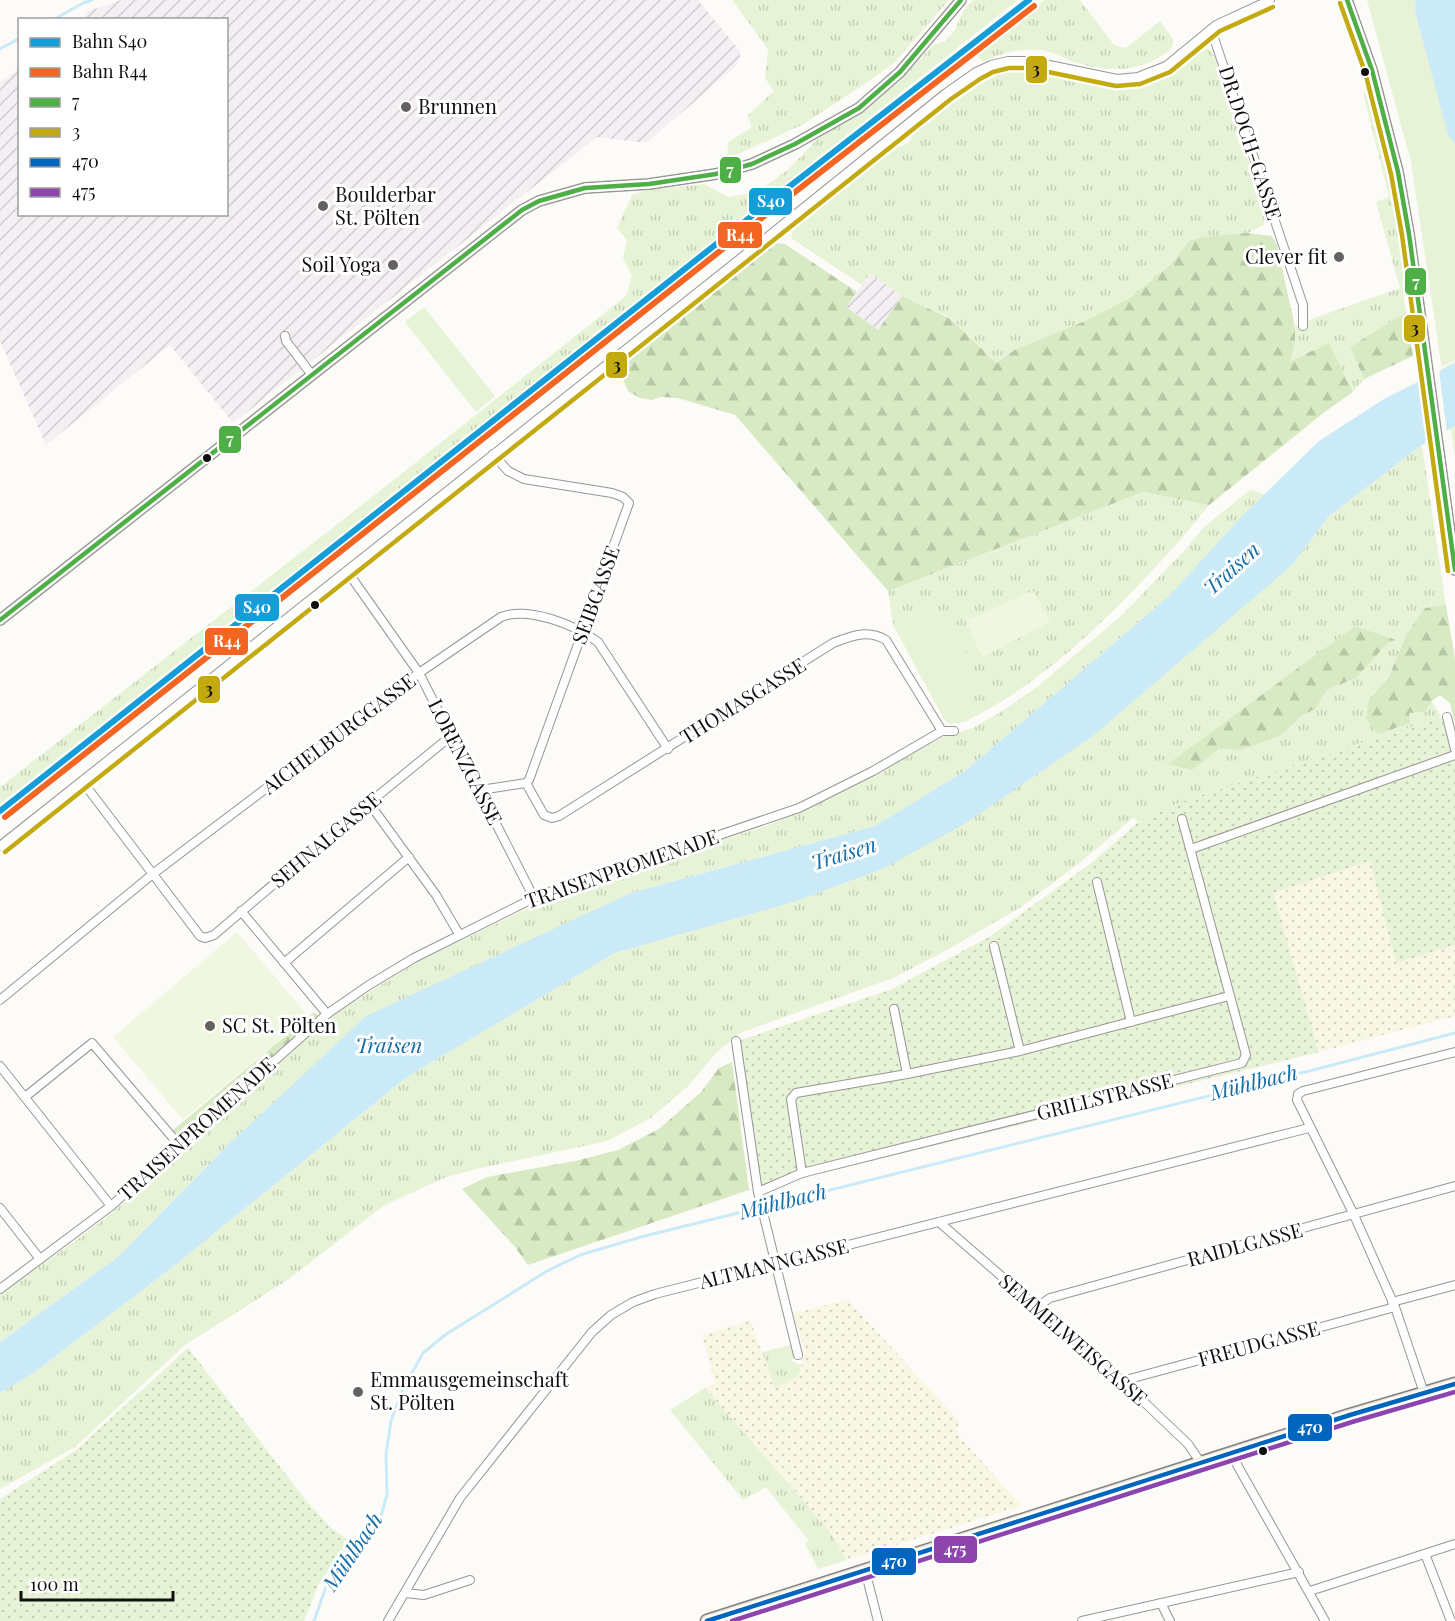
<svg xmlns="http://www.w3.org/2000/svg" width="1455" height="1621" font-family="'Playfair Display',serif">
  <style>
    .industrial { fill: url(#industrial-furrows) }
    .farmland { fill: url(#farmland-dots) }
    .grass { fill: url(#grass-tufts); fill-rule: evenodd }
    .forest { fill: url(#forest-firs) }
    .park { fill: #e7f3d6 }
    .garden { fill: url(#garden-dots) }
    .pitch { fill: #f0f7e0 }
    .water { fill: #cbeaf8 }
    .pier { fill: #fcfbf7 }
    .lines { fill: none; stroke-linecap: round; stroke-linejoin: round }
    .stream { stroke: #cbeaf8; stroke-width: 3 }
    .minor-casing { stroke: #969694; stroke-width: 10 }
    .tertiary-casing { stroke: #969694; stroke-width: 12 }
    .primary-casing { stroke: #848381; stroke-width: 15 }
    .minor { stroke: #fffefe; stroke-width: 8 }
    .tertiary { stroke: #fffefe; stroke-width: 9 }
    .primary { stroke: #eee8da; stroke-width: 12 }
    .bus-1-casing { stroke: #fff; stroke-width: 9 }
    .bus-2-casing { stroke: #fff; stroke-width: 9 }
    .bus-3-casing { stroke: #fff; stroke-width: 9 }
    .bus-4-casing { stroke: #fff; stroke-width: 9 }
    .bus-1 { stroke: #4eaf46; stroke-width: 4.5 }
    .bus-2 { stroke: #c3aa11; stroke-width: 4.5 }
    .bus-3 { stroke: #0065bd; stroke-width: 4.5 }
    .bus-4 { stroke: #8e44ad; stroke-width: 4.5 }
    .rail-1-casing { stroke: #fff; stroke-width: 10 }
    .rail-2-casing { stroke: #fff; stroke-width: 10 }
    .rail-1 { stroke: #159dd9; stroke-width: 6 }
    .rail-2 { stroke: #f26522; stroke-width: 6 }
    .bus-dot { fill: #101010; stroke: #fff; stroke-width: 2 }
    .poi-dot { fill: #636261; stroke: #fff; stroke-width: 2 }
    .labels { text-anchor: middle; stroke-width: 6; stroke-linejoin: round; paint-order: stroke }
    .poi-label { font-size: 20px; fill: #101010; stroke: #fff; text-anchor: start }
    .street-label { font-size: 20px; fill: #101010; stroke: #fff }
    .water-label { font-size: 21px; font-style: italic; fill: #146ea8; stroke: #fff }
    .line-badge { stroke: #fff; stroke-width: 2 }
    .badge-label { font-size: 16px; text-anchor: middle; font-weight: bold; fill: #fff }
    .pale-badge-label { font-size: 16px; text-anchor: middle; font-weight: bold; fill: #111 }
  </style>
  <defs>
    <pattern id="industrial-furrows" width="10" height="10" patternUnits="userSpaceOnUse" patternTransform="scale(1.5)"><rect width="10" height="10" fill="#f4eff3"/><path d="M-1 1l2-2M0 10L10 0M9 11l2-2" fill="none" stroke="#d0cccf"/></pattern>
    <pattern id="farmland-dots" width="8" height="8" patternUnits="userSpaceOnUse" patternTransform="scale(1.5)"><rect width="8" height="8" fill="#f9f6e3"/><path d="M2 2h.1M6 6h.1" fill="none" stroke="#d4d2c2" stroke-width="1.8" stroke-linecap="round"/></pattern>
    <pattern id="grass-tufts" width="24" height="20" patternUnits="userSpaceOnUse" patternTransform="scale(1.5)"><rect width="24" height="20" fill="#e7f3d6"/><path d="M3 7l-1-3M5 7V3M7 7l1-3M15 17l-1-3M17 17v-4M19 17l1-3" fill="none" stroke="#c5cfb7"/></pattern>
    <pattern id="forest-firs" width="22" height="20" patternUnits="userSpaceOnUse" patternTransform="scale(1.5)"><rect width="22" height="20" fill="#d8eac4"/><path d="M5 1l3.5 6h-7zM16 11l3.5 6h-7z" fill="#b8c8a7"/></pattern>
    <pattern id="garden-dots" width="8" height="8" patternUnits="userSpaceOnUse" patternTransform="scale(1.5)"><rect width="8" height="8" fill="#e7f3d6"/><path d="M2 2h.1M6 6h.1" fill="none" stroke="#c5cfb7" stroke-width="1.8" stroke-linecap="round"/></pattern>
  </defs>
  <rect width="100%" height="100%" fill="#fcfbf7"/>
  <g class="industrial">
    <polygon points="121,0 698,0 740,51 740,58 735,67 646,143 597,137 233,423 170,345 46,445 0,341 0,82 19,68 20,214 226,214 226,20 83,19 86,12"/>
    <polygon points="870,273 902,296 878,330 846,307"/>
  </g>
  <g class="farmland">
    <polygon points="1370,861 1396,963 1455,945 1455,1016 1319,1052 1272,893"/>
    <polygon points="848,1300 959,1421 957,1434 1022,1506 847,1560 828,1529 705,1388 715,1383 702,1335 750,1320 775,1388 798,1376 805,1352 793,1313"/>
  </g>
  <g class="grass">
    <polygon points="732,0 949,0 896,61 868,82 802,125 727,159 728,142 752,127 747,116 774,91 765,78 768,49"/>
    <polygon points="973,0 1018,0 0,804 0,787 376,494 626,296 632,276 623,258 627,240 617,228 632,195 644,191 704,184 729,197 757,192 789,169 822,134 881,95 911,69 933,45 946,41 955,30 963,11"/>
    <path d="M1044,0h36l34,45 12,3 34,-27 13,18v6c-3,7 -10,10 -17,14 -26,14 -56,12 -85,2 -9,-4 -20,-10 -30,-11 -20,-2 -41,3 -58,12l-8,-10z"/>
    <path d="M1206,47l4,3 5,7 49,152 2,7 -3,9 -15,8 -10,2 -35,2 -14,4 -19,24 -40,33 -45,23 -69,28 -20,14 -45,-45 -49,-22 -32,-23 -8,12 -71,-47 3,-14 99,-80 10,2 8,-6 1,-10 6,-8c24,-17 57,-46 86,-52 11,-3 22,0 33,1 38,6 79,23 118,8 19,-7 33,-22 51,-32z"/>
    <path d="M1369,92c18,62 28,125 38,189l-5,2 4,29 -56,35 14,32 -11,13 -24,-49 -40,18 6,-19v-15l22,-10 83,-29 -24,-86 13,-5 -26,-104z"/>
    <path d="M1422,445l24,160 -21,3 -18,25 -18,42 -20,25 40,13 16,-1 7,-11 9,16 -257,84 -46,21 -5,-4 -51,43 -61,46 -74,43 -54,28 -153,55 -25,21 -26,31 -38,33 -44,23 -131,28 -32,9 -61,28 -94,73 -104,66 -110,102 -75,42v-96l35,-21 144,-110 228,-185 208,-124 179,-51 91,-34 406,-303 38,-49zM1355,626l40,14 -8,4 -31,34 -29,12 -11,18 -17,10 -17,17 -41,15 -22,-1 -50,15z"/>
    <path d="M1250,490l14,4 -95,102 -204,175 -90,55 -244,67 -402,251 -111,113 -118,85v-49c68,-46 139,-94 192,-158l144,-122 81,-51 119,-58 61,-25 169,-53 43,-18 53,-26 81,-45 30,-9 28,-16 36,-25 84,-71 63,-65 20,-24z"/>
    <path d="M1143,492l66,13c-12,14 -23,29 -35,42 -59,65 -130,137 -210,175l9,-45 -68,-60 -12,8 -5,-34z"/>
    <polygon points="792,1345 795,1354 792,1361 801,1366 798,1376 775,1388 762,1352"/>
    <polygon points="705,1388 828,1529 847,1560 818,1569 805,1544 809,1541 766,1487 743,1500 670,1410"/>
  </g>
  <g class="forest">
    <polygon points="1248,233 1272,236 1277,245 1295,327 1295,342 1290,361 1329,343 1353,392 1326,411 1209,505 1143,492 888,591 735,415 678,398 661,397 652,400 640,398 628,391 624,382 623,370 627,358 770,242 785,244 857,292 846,307 878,330 902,296 951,319 996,363 1016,349 1085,321 1130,298 1170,265 1189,241 1203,237"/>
    <polygon points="1406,312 1413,356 1364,379 1350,347"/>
    <polygon points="1446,605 1455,659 1455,723 1450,703 1440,695 1432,701 1425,712 1409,713 1410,723 1378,734 1366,719 1369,700 1389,676 1407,633 1425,608"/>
    <polygon points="1355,626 1396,640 1387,644 1356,678 1327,690 1316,708 1299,718 1282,735 1241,750 1219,749 1192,770 1168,764"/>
    <polygon points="314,1012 320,1018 180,1141 172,1131"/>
    <polygon points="732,1062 749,1190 528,1265 515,1247 462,1189 487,1177 575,1161 618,1150 659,1129 701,1092 719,1068"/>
  </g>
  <g class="park">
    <polygon points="1367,0 1455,0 1455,457 1411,162"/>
    <polygon points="424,307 495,396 476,412 405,322"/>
    <polygon points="920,614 947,626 964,646 973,677 964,722 949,724 944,719 893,625 905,617"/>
  </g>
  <g class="garden">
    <polygon points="1441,717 1455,756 1455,945 1396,963 1370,861 1273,893 1319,1052 802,1178 756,1197 741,1040 892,989 989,937 1090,864 1138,822 1184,801"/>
    <polygon points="188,1348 308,1503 331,1528 353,1543 320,1581 304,1621 0,1621 0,1499 76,1450"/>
  </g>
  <g class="pitch">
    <polygon points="1033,591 1050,622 982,657 966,621"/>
    <polygon points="237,932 308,1016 183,1120 113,1037"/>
  </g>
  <g class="water">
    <polygon points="1416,0 1455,0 1455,144 1448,135 1415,11"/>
    <polygon points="1455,363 1455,426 1422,445 1329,516 1292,565 1093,736 966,823 885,868 794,902 615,953 407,1077 179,1262 35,1372 0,1393 0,1342 118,1257 229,1144 366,1016 631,893 875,826 965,771 1169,596 1244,514 1319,441 1384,399"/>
  </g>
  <polygon class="pier" points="1455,360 1455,361 1439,370 1447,433 1428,445 1419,380 1414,384 1409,382"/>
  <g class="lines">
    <g class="stream">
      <polyline points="53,20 83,3 92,0"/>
      <polyline points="0,49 20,38"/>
      <polyline points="314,1621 327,1584 348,1554 373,1531 380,1520 387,1494 386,1454 391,1421 403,1389 423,1353 445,1335 547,1271 580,1255 641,1237 1321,1068 1455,1033"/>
    </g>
    <g class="minor-casing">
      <g id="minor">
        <polyline points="1211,29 1303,305 1303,326"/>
        <polyline points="285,336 286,341 312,375"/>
        <polyline points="347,571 419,673 534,898"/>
        <polyline points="1447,717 1455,749"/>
        <polyline points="82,781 200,936 205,938 214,935 369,803 451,736"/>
        <path d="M526,783l18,32 8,3 7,-2 274,-173c19,-7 34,-14 53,-3l56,91"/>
        <polyline points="480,790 526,783 529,780 629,503 623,497 612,493 524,479 508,471 493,454"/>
        <polyline points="369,803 436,895 459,934"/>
        <polyline points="0,846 775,231 946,93 976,72 991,65 1008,61 1030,61 1117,79 1138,77 1166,66 1216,25 1270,0"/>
        <polyline points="1191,849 1455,755"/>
        <polyline points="1097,882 1131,1022"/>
        <polyline points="241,911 327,1014"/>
        <polyline points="994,946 1020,1051"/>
        <polyline points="284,963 409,857"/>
        <path d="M0,1000l154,-127 265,-200 82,-56c28,-11 74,8 97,25l70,107"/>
        <polyline points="894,1009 907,1074"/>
        <polyline points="736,1041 758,1192 798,1355"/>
        <polyline points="0,1066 111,1206"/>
        <polyline points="25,1097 92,1043 179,1145"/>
        <polyline points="802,1173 791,1099 796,1093 907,1074 1020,1051 1229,996"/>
        <polyline points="758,1192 802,1173 1242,1063 1246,1055 1182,819"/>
        <polyline points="0,1208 40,1259"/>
        <polyline points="939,1222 1122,1381 1188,1444 1201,1463"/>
        <polyline points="0,1289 111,1206 327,1014 369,985 414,958 534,898 601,872 681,848 799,808 873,771 942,731 954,731"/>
        <polyline points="1392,1302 1455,1285"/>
        <polyline points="1037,1307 1050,1298 1455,1186"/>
        <polyline points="1122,1381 1395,1307"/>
        <polyline points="1424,1393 1395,1307 1354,1215 1297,1100 1298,1094 1303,1091 1455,1052"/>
        <polyline points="1231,1454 1325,1621"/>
        <polyline points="1425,1554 1451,1621"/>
        <polyline points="865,1570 878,1621"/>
        <polyline points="1310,1591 1455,1544"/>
        <polyline points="405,1593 424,1595 470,1580"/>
        <polyline points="1161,1603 1170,1621"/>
        <polyline points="388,1621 460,1498 592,1332 611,1315 633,1302 655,1294 1309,1128"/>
        <polyline points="1082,1621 1299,1572"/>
      </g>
    </g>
    <g class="tertiary-casing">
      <g id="tertiary">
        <polyline points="1347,0 1372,70 1398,172 1409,234 1455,570"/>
        <polyline points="0,620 522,210 539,201 585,188 649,184 716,174 752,164 795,144 859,108 900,72 961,0"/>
      </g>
    </g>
    <g class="primary-casing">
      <polyline id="primary" points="707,1621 1350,1415 1455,1384"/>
    </g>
    <use href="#minor" class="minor"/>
    <use href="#tertiary" class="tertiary"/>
    <use href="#primary" class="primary"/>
    <g class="bus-1-casing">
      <g id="bus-1">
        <polyline points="1347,0 1372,70 1398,172 1409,234 1455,570"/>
        <polyline points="0,620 522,210 539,201 585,188 649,184 716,174 752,164 795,144 859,108 900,72 961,0"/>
      </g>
    </g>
    <g class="bus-2-casing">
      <g id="bus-2">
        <polyline points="1340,3 1365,72 1391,174 1402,235 1448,571"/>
        <polyline points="5,852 951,99 980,79 993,72 1009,68 1029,68 1116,86 1140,84 1170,72 1220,31 1273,7"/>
      </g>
    </g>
    <g class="bus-3-casing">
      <polyline id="bus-3" points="707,1621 1350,1415 1455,1384"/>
    </g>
    <g class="bus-4-casing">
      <polyline id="bus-4" points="732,1621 1352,1422 1455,1392"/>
    </g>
    <use href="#bus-1" class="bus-1"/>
    <use href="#bus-2" class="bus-2"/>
    <use href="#bus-3" class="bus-3"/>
    <use href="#bus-4" class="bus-4"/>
    <g class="rail-1-casing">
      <polyline id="rail-1" points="0,811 758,211 1029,0"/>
    </g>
    <g class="rail-2-casing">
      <polyline id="rail-2" points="5,817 763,217 1034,6"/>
    </g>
    <use href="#rail-1" class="rail-1"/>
    <use href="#rail-2" class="rail-2"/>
  </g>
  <g class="bus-dot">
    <circle cx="1365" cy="72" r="5"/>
    <circle cx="207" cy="458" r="5"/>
    <circle cx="315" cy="605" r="5"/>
    <circle cx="1263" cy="1451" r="5"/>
  </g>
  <g class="poi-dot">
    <circle cx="406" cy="107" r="6"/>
    <circle cx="323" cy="206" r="6"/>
    <circle cx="1339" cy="257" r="6"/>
    <circle cx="393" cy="265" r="6"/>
    <circle cx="210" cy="1026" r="6"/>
    <circle cx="358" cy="1392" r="6"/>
  </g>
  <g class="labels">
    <g class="poi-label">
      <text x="418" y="114">Brunnen</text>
      <text x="335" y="202">Boulderbar<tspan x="335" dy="23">St. Pölten</tspan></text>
      <text x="1327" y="264" text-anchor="end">Clever fit</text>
      <text x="381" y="272" text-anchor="end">Soil Yoga</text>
      <text x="222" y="1033">SC St. Pölten</text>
      <text x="370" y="1387">Emmausgemeinschaft<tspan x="370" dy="23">St. Pölten</tspan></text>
    </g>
    <g class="street-label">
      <text transform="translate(1250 143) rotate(72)" y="7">DR.DOCH-GASSE</text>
      <text transform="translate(596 595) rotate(-70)" y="7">SEIBGASSE</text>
      <text transform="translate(743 701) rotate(-32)" y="7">THOMASGASSE</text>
      <text transform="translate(339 734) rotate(-37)" y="7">AICHELBURGGASSE</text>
      <text transform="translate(465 762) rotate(63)" y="7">LORENZGASSE</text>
      <text transform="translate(326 840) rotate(-40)" y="7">SEHNALGASSE</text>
      <text transform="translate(622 869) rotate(-19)" y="7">TRAISENPROMENADE</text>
      <text transform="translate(1105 1097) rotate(-14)" y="7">GRILLSTRASSE</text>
      <text transform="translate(197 1129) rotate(-42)" y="7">TRAISENPROMENADE</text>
      <text transform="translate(1245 1245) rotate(-15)" y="7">RAIDLGASSE</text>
      <text transform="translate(774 1264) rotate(-14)" y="7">ALTMANNGASSE</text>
      <text transform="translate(1073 1340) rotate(41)" y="7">SEMMELWEISGASSE</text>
      <text transform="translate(1259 1344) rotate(-15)" y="7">FREUDGASSE</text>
    </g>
    <g class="water-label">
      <text transform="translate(1232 569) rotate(-42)" y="7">Traisen</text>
      <text transform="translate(844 854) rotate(-17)" y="7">Traisen</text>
      <text x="389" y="1053">Traisen</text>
      <text transform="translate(1254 1083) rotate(-14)" y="7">Mühlbach</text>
      <text transform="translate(783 1202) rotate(-14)" y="7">Mühlbach</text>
      <text transform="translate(353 1552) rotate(-56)" y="7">Mühlbach</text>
    </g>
  </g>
  <g class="line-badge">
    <rect x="1025" y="55" width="23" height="29" rx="6" fill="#c3aa11"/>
    <rect x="719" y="156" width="23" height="28" rx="6" fill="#4eaf46"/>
    <rect x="748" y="187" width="45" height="29" rx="6" fill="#159dd9"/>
    <rect x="717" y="221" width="46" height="28" rx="6" fill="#f26522"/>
    <rect x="1404" y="267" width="23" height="29" rx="6" fill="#4eaf46"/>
    <rect x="1403" y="314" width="23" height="29" rx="6" fill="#c3aa11"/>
    <rect x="605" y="351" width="23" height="28" rx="6" fill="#c3aa11"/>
    <rect x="218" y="425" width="24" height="29" rx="6" fill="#4eaf46"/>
    <rect x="234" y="593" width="46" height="29" rx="6" fill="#159dd9"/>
    <rect x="204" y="627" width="45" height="29" rx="6" fill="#f26522"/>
    <rect x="197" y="675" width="24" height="29" rx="6" fill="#c3aa11"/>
    <rect x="1287" y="1413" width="46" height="29" rx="6" fill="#0065bd"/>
    <rect x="933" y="1535" width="45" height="29" rx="6" fill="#8e44ad"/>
    <rect x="871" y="1547" width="46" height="29" rx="6" fill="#0065bd"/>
  </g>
  <g class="badge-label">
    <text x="730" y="176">7</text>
    <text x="771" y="207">S40</text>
    <text x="740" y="241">R44</text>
    <text x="1416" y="288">7</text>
    <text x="230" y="445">7</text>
    <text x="257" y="613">S40</text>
    <text x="227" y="647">R44</text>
    <text x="1310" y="1433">470</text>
    <text x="955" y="1555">475</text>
    <text x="894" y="1567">470</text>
  </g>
  <g class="pale-badge-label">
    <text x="1036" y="75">3</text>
    <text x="1415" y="334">3</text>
    <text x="617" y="371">3</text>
    <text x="209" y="695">3</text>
  </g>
  <rect x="18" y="18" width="210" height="198" fill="#ffffff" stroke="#9f9f9f" stroke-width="1.5"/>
  <rect x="30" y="38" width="30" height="9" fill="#159dd9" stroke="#9f9f9f" stroke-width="1.5"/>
  <text x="72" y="48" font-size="18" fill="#101010">Bahn S40</text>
  <rect x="30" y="68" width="30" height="9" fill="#f26522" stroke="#9f9f9f" stroke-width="1.5"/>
  <text x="72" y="78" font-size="18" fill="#101010">Bahn R44</text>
  <rect x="30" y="98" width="30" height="9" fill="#4eaf46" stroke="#9f9f9f" stroke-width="1.5"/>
  <text x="72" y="108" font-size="18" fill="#101010">7</text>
  <rect x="30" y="128" width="30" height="9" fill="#c3aa11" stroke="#9f9f9f" stroke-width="1.5"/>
  <text x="72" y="138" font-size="18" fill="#101010">3</text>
  <rect x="30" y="158" width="30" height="9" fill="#0065bd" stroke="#9f9f9f" stroke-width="1.5"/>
  <text x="72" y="168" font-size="18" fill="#101010">470</text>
  <rect x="30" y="188" width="30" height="9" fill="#8e44ad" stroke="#9f9f9f" stroke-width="1.5"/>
  <text x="72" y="198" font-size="18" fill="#101010">475</text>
  <path d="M21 1591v9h152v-9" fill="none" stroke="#101010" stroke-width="3"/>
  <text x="30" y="1591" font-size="18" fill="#101010" stroke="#ffffff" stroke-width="4.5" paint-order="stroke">100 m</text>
</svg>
